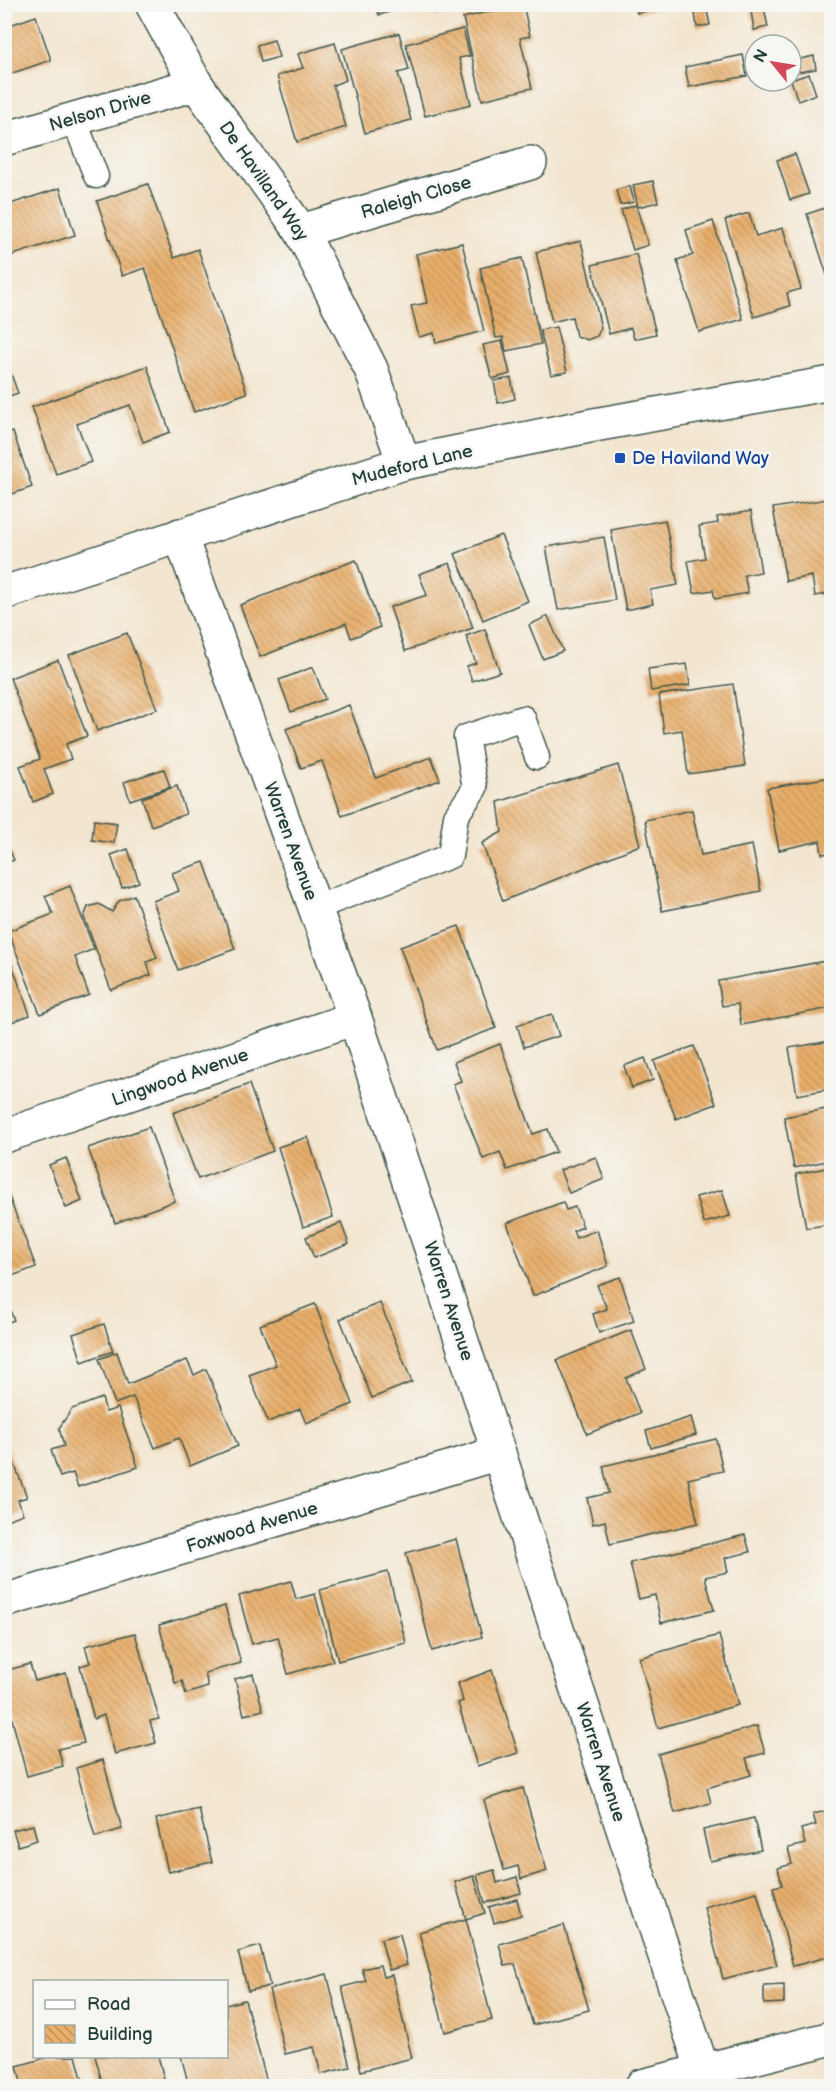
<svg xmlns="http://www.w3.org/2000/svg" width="836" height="2091" font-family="'Balsamiq Sans',sans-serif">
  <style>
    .building { fill: url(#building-back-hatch) }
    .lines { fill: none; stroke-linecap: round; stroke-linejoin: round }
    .service-casing { stroke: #3f564b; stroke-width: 27 }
    .minor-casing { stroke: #3f564b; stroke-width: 36 }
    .service { stroke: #fff; stroke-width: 24 }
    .minor { stroke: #fff; stroke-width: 33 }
    .transit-dot { fill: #1a4fb4; stroke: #f6f6f2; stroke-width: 2 }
    .labels { text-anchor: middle; stroke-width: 5; stroke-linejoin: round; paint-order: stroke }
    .street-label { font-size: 18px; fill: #1f3d34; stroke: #f6f6f2 }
    .transit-label { font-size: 18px; fill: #164399; stroke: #f6f6f2; text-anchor: start }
  </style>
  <defs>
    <pattern id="building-back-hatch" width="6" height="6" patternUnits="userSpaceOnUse" patternTransform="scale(1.5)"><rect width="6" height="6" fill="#e9af6b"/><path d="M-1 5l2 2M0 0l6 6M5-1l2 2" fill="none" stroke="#bc9059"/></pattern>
  </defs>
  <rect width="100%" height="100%" fill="#f6f6f2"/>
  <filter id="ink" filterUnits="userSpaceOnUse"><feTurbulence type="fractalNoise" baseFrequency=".0167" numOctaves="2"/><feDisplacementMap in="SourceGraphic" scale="12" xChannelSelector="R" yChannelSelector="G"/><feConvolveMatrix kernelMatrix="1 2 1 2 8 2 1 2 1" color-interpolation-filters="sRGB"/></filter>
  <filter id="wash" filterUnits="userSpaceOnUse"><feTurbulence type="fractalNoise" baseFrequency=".008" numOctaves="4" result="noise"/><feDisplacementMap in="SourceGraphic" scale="24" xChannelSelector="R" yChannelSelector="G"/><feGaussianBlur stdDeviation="1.35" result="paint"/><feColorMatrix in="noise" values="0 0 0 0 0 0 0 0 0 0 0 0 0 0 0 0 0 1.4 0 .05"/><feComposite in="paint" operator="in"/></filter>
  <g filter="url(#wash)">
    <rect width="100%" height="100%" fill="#f3e6d0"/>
    <g id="blocks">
      <g class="building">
        <polygon points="376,4 392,4 393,11 379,15"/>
        <polygon points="433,4 455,4 456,7 436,14"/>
        <polygon points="520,4 523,4 530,36 520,38 532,88 482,100 463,18"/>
        <polygon points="635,4 659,4 659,8 637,13"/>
        <polygon points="706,5 710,25 697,27 694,7"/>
        <polygon points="764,8 768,27 754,30 751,11"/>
        <polygon points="36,16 51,60 4,76 4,27"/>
        <polygon points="463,29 470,56 459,58 471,104 425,116 406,44"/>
        <polygon points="399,33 409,70 398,73 411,120 365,133 342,49"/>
        <polygon points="274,40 279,57 261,62 257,45"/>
        <polygon points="335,43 346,80 333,85 346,127 297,142 277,76 303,68 298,54"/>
        <polygon points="743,55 747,76 689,87 685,67"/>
        <polygon points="814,56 816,69 799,72 796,60"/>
        <polygon points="809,74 816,94 798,101 791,80"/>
        <polygon points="795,154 809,194 790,200 777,160"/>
        <polygon points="653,181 658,202 638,207 633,185"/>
        <polygon points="148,184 174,258 198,249 247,393 194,412 145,268 122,276 97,201"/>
        <polygon points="630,186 634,202 620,205 616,190"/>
        <polygon points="60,188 75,235 4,258 4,206"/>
        <polygon points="636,205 648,245 633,250 621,210"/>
        <polygon points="831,206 831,287 807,214"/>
        <polygon points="749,213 756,236 783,228 801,289 787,293 790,306 754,317 725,220"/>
        <polygon points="713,221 743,319 699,332 677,260 693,255 686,230"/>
        <polygon points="581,241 601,328 597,336 587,340 576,336 572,317 552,322 536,252"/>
        <polygon points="462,243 484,331 436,343 434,333 419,337 411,306 427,303 416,254"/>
        <polygon points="636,254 656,334 634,339 631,328 609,334 592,265"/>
        <polygon points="522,258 541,344 506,351 503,337 496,338 480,268"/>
        <polygon points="556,327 567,372 551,375 540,330"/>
        <polygon points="502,341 510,374 492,379 483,345"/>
        <polygon points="4,355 18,393 4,398"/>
        <polygon points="147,366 170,432 143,442 130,405 77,424 91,462 56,474 32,407"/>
        <polygon points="511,378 515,399 498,403 494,381"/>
        <polygon points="13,432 32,487 4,497 4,434"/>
        <polygon points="827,499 831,527 831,593 815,596 812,576 786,581 773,508"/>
        <polygon points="751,511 761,572 744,575 748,593 715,599 713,590 694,593 688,561 705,558 699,526 718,523 717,517"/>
        <polygon points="665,520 678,585 650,590 653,604 626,610 611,530"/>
        <polygon points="501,535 528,601 483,620 455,554"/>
        <polygon points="604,537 615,600 558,610 546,547"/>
        <polygon points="356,560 380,627 351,638 346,623 260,657 240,605"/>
        <polygon points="450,563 473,628 405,651 390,607 427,595 419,574"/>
        <polygon points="548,616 563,651 543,659 529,625"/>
        <polygon points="485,629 500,672 472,681 467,666 476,663 466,636"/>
        <polygon points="127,633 157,709 97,731 69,655"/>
        <polygon points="58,660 87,736 66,744 71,759 44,769 53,794 33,802 20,766 40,759 10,678"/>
        <polygon points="687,664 690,685 651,691 648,669"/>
        <polygon points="313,667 325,699 291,712 279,680"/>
        <polygon points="733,684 745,766 688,774 682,730 664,733 659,695"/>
        <polygon points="349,705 376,778 431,757 440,780 342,816 322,761 301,768 286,729"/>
        <polygon points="618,765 640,845 503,901 482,843 502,832 498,802"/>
        <polygon points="164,769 170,787 130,800 124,782"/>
        <polygon points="831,777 831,853 822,854 820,841 779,850 767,788"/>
        <polygon points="177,786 186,814 151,826 142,798"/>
        <polygon points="692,810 701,855 752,845 761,891 662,911 645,820"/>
        <polygon points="94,820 117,823 114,843 92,840"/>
        <polygon points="7,844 14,860 4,864 4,845"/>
        <polygon points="128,849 139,882 122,888 111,855"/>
        <polygon points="204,862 235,949 178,970 153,901 179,891 172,873"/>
        <polygon points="70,886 94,949 75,957 89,995 40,1014 8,931 53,914 45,896"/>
        <polygon points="134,895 157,958 147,962 151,975 111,990 84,917 88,907 99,904 112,912 119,901"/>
        <polygon points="459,926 496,1028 437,1050 400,947"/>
        <polygon points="831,960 831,1008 741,1025 738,1004 722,1006 718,981"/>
        <polygon points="11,962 30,1015 4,1025 4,964"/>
        <polygon points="552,1014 559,1036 524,1047 517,1025"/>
        <polygon points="831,1041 831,1089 797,1095 789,1048"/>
        <polygon points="500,1044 533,1134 548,1129 556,1152 507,1170 500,1152 483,1159 453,1084 461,1081 454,1062"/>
        <polygon points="694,1046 716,1104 676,1119 654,1061"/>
        <polygon points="645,1058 653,1080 632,1088 624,1066"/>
        <polygon points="249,1084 273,1151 198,1179 173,1113"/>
        <polygon points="831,1108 831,1160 794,1168 784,1117"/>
        <polygon points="149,1127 175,1201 115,1223 88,1148"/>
        <polygon points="308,1137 333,1217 303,1227 278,1147"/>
        <polygon points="596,1157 604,1179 569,1193 560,1170"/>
        <polygon points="66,1158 82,1201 66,1208 49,1165"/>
        <polygon points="831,1167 831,1224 806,1228 796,1174"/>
        <polygon points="4,1184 36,1267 4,1279"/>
        <polygon points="722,1190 730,1216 704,1223 696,1197"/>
        <polygon points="563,1202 566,1210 575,1207 583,1227 573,1231 576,1238 597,1230 608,1266 533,1296 507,1223"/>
        <polygon points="341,1223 349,1244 314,1258 306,1237"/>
        <polygon points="620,1277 634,1321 599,1333 593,1314 607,1309 597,1285"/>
        <polygon points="4,1300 6,1300 14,1320 4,1324"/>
        <polygon points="380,1303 412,1382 372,1398 340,1319"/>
        <polygon points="315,1304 353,1404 306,1423 300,1409 268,1422 249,1375 276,1365 260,1325"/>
        <polygon points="104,1324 113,1351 82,1362 73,1334"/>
        <polygon points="631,1330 646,1369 626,1378 640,1413 587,1434 557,1360"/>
        <polygon points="117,1352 128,1384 187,1360 194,1375 206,1369 238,1446 190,1466 179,1438 155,1448 133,1397 115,1404 99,1359"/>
        <polygon points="102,1398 106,1412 118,1408 138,1467 78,1487 73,1473 60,1477 51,1450 64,1446 59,1428 72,1409"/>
        <polygon points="691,1417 696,1435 651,1448 646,1431"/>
        <polygon points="716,1439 723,1471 688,1479 698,1523 610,1544 605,1521 593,1524 587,1498 609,1493 603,1466"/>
        <polygon points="5,1440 27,1497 18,1500 23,1514 4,1521"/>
        <polygon points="745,1535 750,1552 725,1558 728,1572 705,1577 714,1610 661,1623 655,1595 639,1599 630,1563"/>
        <polygon points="456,1539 482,1637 432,1651 406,1553"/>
        <polygon points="388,1572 406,1643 338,1661 320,1590"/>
        <polygon points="291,1581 296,1599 315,1594 333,1661 288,1674 278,1637 252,1644 239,1596"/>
        <polygon points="225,1606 241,1663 205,1673 208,1687 186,1694 182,1681 175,1683 159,1625"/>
        <polygon points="135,1633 159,1719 150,1721 156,1743 115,1754 104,1715 94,1719 80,1666 90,1663 85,1646"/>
        <polygon points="719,1635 738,1705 658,1728 639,1658"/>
        <polygon points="30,1664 35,1681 66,1673 84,1743 58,1749 63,1766 27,1776 4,1689 4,1671"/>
        <polygon points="492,1670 518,1753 477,1766 458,1703 463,1701 458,1683"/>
        <polygon points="253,1674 263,1710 244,1715 235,1679"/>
        <polygon points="757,1726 765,1753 746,1758 751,1775 707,1788 711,1803 675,1813 658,1754"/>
        <polygon points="103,1760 122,1829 95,1837 76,1768"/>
        <polygon points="523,1788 547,1871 521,1879 518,1866 504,1870 484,1800"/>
        <polygon points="199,1809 212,1862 168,1872 156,1819"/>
        <polygon points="831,1810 831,1956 793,1966 773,1887 782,1885 778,1868 792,1864 788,1848 805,1844 801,1829 816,1825 813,1814"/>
        <polygon points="754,1818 761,1850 710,1861 703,1830"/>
        <polygon points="33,1825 37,1840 18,1846 13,1830"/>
        <polygon points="494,1870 497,1883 517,1877 521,1893 485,1903 477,1875"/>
        <polygon points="474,1876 485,1913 466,1919 455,1882"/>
        <polygon points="757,1892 777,1965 723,1979 704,1907"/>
        <polygon points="517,1899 521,1915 494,1923 489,1907"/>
        <polygon points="466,1919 492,2020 445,2032 419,1932"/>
        <polygon points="564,1925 589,2010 533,2025 515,1964 505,1966 499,1944"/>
        <polygon points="400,1934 407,1965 389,1970 381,1939"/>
        <polygon points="260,1946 270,1986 248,1991 238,1952"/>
        <polygon points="380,1965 383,1977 392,1975 412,2058 361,2071 342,1987 366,1981 362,1969"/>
        <polygon points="327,1974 350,2067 321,2074 314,2047 285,2054 269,1989"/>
        <polygon points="784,1985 784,2003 764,2004 764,1986"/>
        <polygon points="245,2000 268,2086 189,2086 181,2056 226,2056 226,2005"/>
        <polygon points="52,2056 76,2056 84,2085 22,2086 17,2066"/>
        <polygon points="95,2056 158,2056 166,2086 103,2086"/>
      </g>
    </g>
  </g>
  <g filter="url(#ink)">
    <use href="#blocks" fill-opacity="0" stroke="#3f564b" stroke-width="1.5"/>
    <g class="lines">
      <g class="service-casing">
        <g id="service">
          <polyline points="74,119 96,176"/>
          <polyline points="315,908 450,856 456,816 475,788 466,737 523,718 537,757"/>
        </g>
      </g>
      <g class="minor-casing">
        <g id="minor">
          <polyline points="152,4 196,84 301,231 371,369 404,463"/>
          <polyline points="4,139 196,84"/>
          <polyline points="301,231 530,163"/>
          <polyline points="180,535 355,1018 703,2071"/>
          <polyline points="4,593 404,463 594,425 832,383"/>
          <polyline points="4,1136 355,1018"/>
          <polyline points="4,1601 499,1453"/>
          <polyline points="642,2086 832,2038"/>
        </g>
      </g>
      <use href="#service" class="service"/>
      <use href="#minor" class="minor"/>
    </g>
  </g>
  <rect class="transit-dot" x="614" y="452" width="12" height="12" rx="3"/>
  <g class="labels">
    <g class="street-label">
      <text transform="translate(100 111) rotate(-16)" y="6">Nelson Drive</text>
      <text transform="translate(264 181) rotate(55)" y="6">De Havilland Way</text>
      <text transform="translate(416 197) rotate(-16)" y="6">Raleigh Close</text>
      <text transform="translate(412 465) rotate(-14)" y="6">Mudeford Lane</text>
      <text transform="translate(291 841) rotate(70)" y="6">Warren Avenue</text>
      <text transform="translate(180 1077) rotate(-19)" y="6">Lingwood Avenue</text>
      <text transform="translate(449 1301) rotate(72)" y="6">Warren Avenue</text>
      <text transform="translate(252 1527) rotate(-17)" y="6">Foxwood Avenue</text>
      <text transform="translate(601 1762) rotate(72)" y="6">Warren Avenue</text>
    </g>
    <g class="transit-label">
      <text x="632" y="464">De Haviland Way</text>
    </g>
  </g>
  <rect width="836" height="2091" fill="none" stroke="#f6f6f2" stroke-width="24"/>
  <rect x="33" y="1980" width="195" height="78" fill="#f6f6f2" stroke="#a0aca6" stroke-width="1.5"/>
  <rect x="45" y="2000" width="30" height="9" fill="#ffffff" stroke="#a0aca6" stroke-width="1.5"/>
  <text x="87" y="2010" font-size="18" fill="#1f3d34">Road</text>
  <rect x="45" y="2025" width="30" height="18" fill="url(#building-back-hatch)" stroke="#a0aca6" stroke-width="1.5"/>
  <text x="87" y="2040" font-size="18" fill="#1f3d34">Building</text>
  <g transform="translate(773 63) rotate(300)"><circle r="28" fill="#f6f6f2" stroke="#a0aca6" stroke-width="1.5"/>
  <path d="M0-4.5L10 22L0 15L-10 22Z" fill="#d1495b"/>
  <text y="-9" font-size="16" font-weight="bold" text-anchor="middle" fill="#1f3d34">N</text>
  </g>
</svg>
